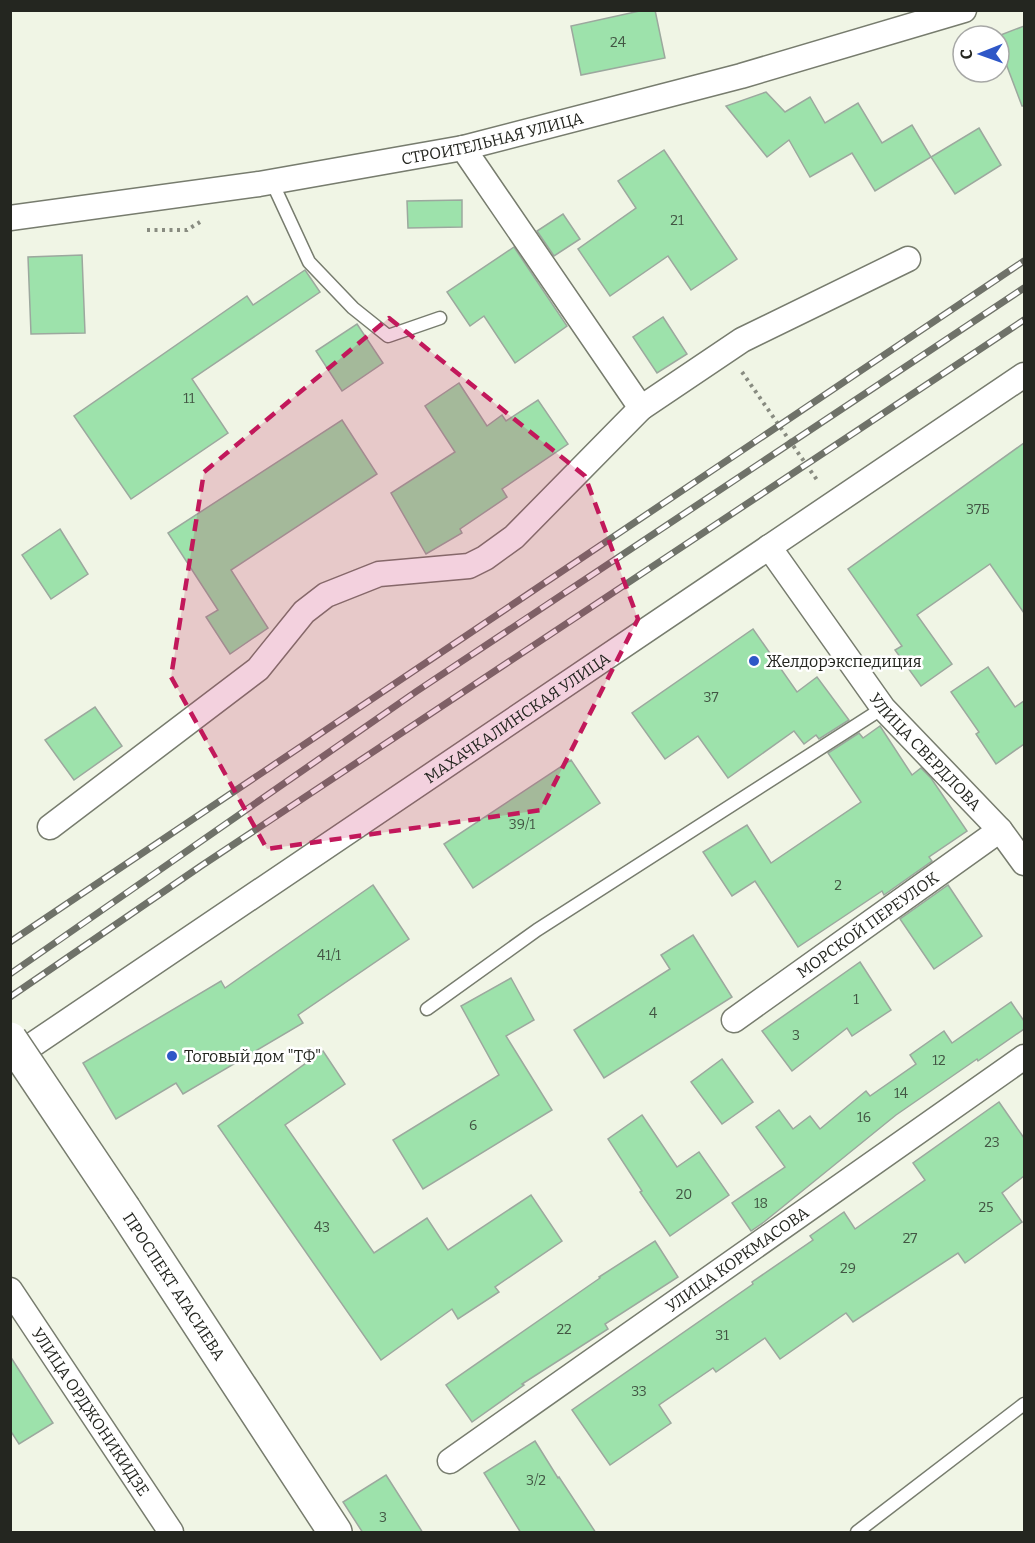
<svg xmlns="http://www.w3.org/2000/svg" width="1035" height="1543" font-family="Bitter,serif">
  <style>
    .building { fill: #9de2ab; stroke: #9ca89e; stroke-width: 1.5 }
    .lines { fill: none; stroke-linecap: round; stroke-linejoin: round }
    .lane-casing { stroke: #777c6e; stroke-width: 15 }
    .street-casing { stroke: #777c6e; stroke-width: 27 }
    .secondary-casing { stroke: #777c6e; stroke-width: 36 }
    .path { stroke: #888b80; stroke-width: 4; stroke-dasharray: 3 4.5; stroke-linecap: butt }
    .lane { stroke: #fff; stroke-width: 12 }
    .street { stroke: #fff; stroke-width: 24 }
    .secondary { stroke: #fff; stroke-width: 33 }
    .rail-casing { stroke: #6f7269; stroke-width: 7 }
    .rail { stroke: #fff; stroke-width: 4.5; stroke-dasharray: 14; stroke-linecap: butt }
    .secondary-bridge-casing { stroke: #777c6e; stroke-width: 36; stroke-linecap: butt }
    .secondary-bridge { stroke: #fff; stroke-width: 33 }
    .marked { fill: #c2185b; fill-opacity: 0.2; stroke: #c2185b; stroke-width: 4.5; stroke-dasharray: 12 8; stroke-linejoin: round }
    .poi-dot { fill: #2e57c7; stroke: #fff; stroke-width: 2 }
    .labels { text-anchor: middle; stroke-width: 5; stroke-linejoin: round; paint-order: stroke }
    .number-label { font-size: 14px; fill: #425543 }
    .street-label { font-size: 16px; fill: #242620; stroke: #fff }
    .poi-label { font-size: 16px; fill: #242620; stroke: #fff; text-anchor: start }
  </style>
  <rect width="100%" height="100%" fill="#f0f5e5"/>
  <g class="building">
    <polygon points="644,10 655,10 665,58 581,75 571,26"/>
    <polygon points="1024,26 1024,106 1022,106 999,45 998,36"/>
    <polygon points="766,92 785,112 810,97 825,123 858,103 882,143 912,125 931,157 875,191 852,153 810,177 789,140 767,157 726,106"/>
    <polygon points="979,128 1001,165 955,194 931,157"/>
    <polygon points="664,150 737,259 691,290 668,256 610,296 578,249 636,208 618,181"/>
    <polygon points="462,200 462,227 408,228 407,201"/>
    <polygon points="563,214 580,239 554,256 537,231"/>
    <polygon points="514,247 567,326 515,363 484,316 470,326 447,292"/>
    <polygon points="82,255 85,333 31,334 28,257"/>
    <polygon points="305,270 320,292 192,379 228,433 131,499 74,416 247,296 253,305"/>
    <polygon points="663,317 687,354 657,373 633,337"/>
    <polygon points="357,324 383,363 342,391 316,351"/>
    <polygon points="459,383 487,426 502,415 506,421 538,400 568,444 502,489 507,497 460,529 462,533 426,554 391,493 455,452 425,406"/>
    <polygon points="342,420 377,474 231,570 268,628 230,654 206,617 218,610 168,533"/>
    <polygon points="1024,443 1024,613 990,564 917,615 952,664 921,686 895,650 902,646 848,569"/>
    <polygon points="60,529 88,574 51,599 22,555"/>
    <polygon points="753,629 797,692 817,677 849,720 819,739 816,735 804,744 794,731 728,778 698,736 665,759 632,713"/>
    <polygon points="988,667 1015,707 1024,701 1024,744 996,764 976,734 979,732 951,692"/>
    <polygon points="95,707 122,746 74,780 45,740"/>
    <polygon points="880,726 912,775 921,768 931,778 967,831 929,857 932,861 884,895 882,891 798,947 755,881 732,896 703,852 747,825 771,863 861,802 828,753 859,733 863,738"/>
    <polygon points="571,760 600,803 473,888 444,844"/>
    <polygon points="373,885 409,939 298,1015 303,1023 183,1094 176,1083 116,1119 83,1063 221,981 225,988"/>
    <polygon points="948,885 982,936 934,969 900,919"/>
    <polygon points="693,935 732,997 604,1078 574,1030 670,969 661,955"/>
    <polygon points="860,962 891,1010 852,1036 847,1028 792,1071 762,1031"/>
    <polygon points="511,978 534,1020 506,1036 552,1110 423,1189 393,1140 499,1075 461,1006"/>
    <polygon points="1011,1002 1024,1021 1024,1029 978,1061 977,1059 896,1115 764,1222 751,1231 732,1203 785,1167 756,1127 779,1110 793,1129 810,1116 820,1129 866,1091 870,1096 916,1064 910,1055 944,1031 952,1043"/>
    <polygon points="323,1051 345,1084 285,1125 374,1253 427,1218 448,1250 531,1195 562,1241 495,1287 499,1292 458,1319 452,1309 381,1360 218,1126"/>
    <polygon points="722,1059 753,1102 722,1124 691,1082"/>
    <polygon points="999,1102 1024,1138 1024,1176 1002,1193 1022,1222 965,1263 958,1253 853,1322 846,1313 780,1359 765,1338 716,1372 713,1368 659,1405 671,1423 610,1465 572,1410 753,1284 752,1282 813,1240 810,1236 844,1212 855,1229 925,1180 913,1163"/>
    <polygon points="642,1115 677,1167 699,1152 729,1195 670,1236 640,1192 642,1191 608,1139"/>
    <polygon points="655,1241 678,1277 605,1324 608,1329 522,1384 524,1385 472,1422 446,1385 600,1278 599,1277"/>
    <polygon points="10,1356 53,1423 19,1444 10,1430"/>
    <polygon points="535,1441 558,1478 559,1477 596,1533 521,1533 484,1473"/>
    <polygon points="386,1475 423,1533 363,1533 343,1502"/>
  </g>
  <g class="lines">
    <g class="lane-casing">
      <g id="lane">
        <polyline points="272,182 309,262 353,308 388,336 440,318"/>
        <polyline points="427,1009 537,930 883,708"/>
        <polyline points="857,1532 1024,1404"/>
      </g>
    </g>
    <g class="street-casing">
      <g id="street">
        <polyline points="463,148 641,408"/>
        <path id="s1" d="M10,218l249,-34 204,-36 278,-72 223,-66"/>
        <path id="s2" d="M769,547l114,161 117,122 24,33"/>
        <polyline points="50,827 258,669 304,612 326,595 379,574 469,566 485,558 514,537 641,408 742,340 908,259"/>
        <path id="s3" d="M734,1020l266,-190"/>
        <path id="s4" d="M10,1060l1014,-685"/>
        <path id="s5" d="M10,1290l161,242"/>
        <path id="s6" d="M450,1461l574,-404"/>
      </g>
    </g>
    <g class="secondary-casing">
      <g id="secondary">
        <path id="s7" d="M124,1209l211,323"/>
      </g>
    </g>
    <g class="path">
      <polyline points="147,230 187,230 200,222"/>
      <polyline points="742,372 817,480 815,481"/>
    </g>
    <use href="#lane" class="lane"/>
    <use href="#street" class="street"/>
    <use href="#secondary" class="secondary"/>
    <g class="rail-casing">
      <g id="rail">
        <polyline points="10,942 1024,261"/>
        <polyline points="10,974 417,691 1024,288"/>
        <polyline points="10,997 201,866 1024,320"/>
      </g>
    </g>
    <use href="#rail" class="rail"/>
    <g class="secondary-bridge-casing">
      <polyline id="secondary-bridge" points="10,1039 124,1209"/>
    </g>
    <use href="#secondary-bridge" class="secondary-bridge"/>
  </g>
  <path class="marked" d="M389,318l196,158 53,143 -97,191 -274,39 -96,-172 33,-205z"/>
  <g class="poi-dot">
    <circle cx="754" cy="661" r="6"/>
    <circle cx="172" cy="1056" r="6"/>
  </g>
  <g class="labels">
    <g class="number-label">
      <text x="618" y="47">24</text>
      <text x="677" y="225">21</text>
      <text x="189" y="403">11</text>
      <text x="978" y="514">37Б</text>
      <text x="711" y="702">37</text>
      <text x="522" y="829">39/1</text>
      <text x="838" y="890">2</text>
      <text x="329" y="960">41/1</text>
      <text x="856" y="1004">1</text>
      <text x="653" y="1018">4</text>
      <text x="796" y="1040">3</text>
      <text x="939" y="1065">12</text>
      <text x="901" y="1098">14</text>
      <text x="864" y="1122">16</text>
      <text x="473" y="1130">6</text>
      <text x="992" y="1147">23</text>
      <text x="684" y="1199">20</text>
      <text x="761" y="1208">18</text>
      <text x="986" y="1212">25</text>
      <text x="322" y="1232">43</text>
      <text x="910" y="1243">27</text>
      <text x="848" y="1273">29</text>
      <text x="564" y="1334">22</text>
      <text x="722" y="1340">31</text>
      <text x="639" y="1396">33</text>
      <text x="536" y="1485">3/2</text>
      <text x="383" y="1522">3</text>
    </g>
    <g class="street-label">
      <text dy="6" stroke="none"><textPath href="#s1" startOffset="489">СТРОИТЕЛЬНАЯ УЛИЦА</textPath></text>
      <text dy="6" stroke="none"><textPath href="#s4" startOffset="612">МАХАЧКАЛИНСКАЯ УЛИЦА</textPath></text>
      <text dy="6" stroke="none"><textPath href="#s2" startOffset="258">УЛИЦА СВЕРДЛОВА</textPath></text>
      <text dy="6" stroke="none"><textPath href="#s3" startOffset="164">МОРСКОЙ ПЕРЕУЛОК</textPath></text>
      <text dy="6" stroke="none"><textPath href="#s6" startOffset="351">УЛИЦА КОРКМАСОВА</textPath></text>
      <text dy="6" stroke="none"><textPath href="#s7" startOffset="92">ПРОСПЕКТ АГАСИЕВА</textPath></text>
      <text dy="6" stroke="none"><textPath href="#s5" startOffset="146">УЛИЦА ОРДЖОНИКИДЗЕ</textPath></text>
    </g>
    <g class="poi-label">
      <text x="766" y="667">Желдорэкспедиция</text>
      <text x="184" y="1062">Тоговый дом "ТФ"</text>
    </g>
  </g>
  <rect width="1035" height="1543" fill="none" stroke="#242620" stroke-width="24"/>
  <g transform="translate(981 54) rotate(269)"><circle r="28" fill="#ffffff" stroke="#a7a8a6" stroke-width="1.5"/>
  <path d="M0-4.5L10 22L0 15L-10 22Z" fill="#2e57c7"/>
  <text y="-9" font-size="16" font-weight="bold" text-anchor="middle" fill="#242620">С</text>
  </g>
</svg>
